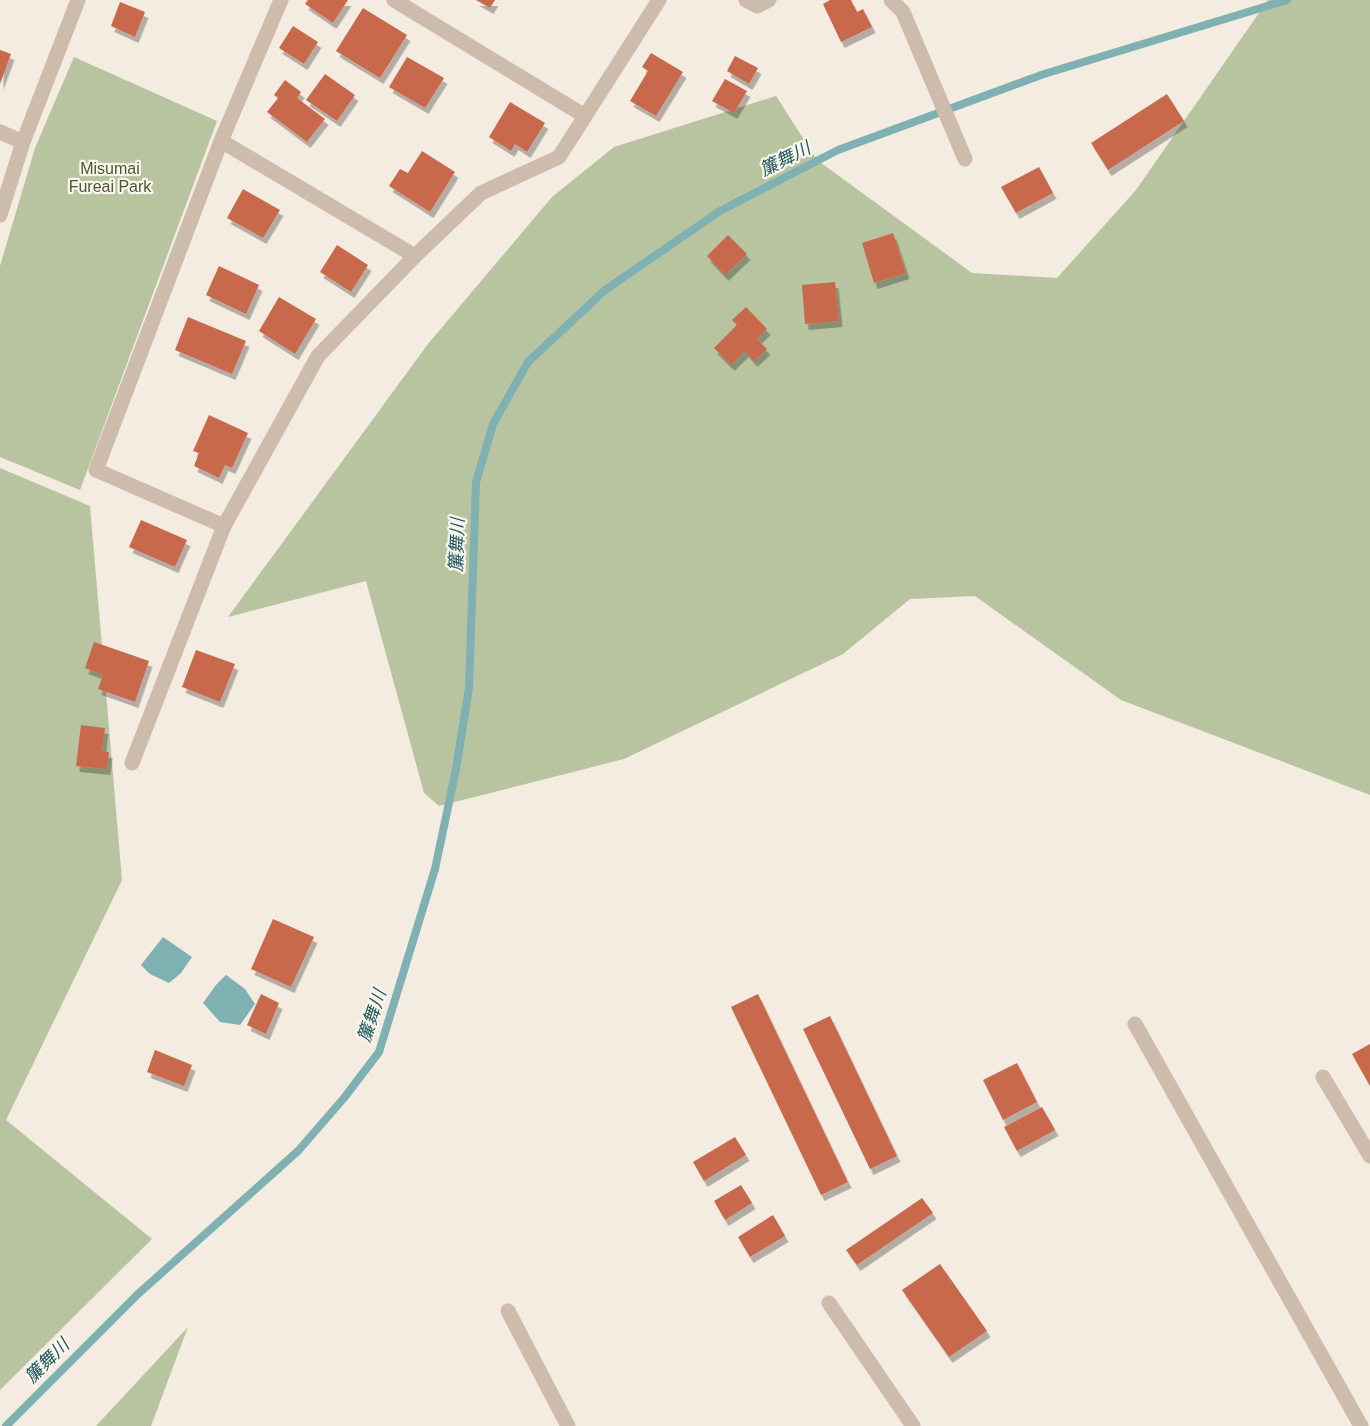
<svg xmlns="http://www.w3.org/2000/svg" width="1370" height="1426" font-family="Arial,'Noto Sans JP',sans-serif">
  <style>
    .green { fill: #b8c4a0 }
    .water { fill: #7fb0b2 }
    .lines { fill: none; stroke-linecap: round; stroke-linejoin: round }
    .stream { stroke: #7fb0b2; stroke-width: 8 }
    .building { fill: #c8694b; filter: url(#shadow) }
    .street { stroke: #cdbbac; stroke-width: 15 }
    .labels { text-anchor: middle; stroke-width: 4.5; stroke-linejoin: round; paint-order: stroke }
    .park-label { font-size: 16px; fill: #4a5a2e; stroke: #fbf5ee }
    .water-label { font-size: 18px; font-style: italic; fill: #1f5a5e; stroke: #fbf5ee }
  </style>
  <defs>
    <filter id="shadow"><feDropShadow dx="3.5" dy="6" stdDeviation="0" flood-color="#0004"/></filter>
  </defs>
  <rect width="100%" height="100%" fill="#f4ebe1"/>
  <g class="green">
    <polygon points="1268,0 1370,0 1370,795 1121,700 975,596 910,599 843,654 624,759 439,806 424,793 366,581 228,617 428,344 552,197 614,147 776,96 817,160 972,273 1057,278 1136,190"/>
    <polygon points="74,57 217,121 80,490 0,457 0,266 35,148"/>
    <polygon points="0,468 90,506 122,880 6,1120 152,1239 0,1390"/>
    <polygon points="188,1327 151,1426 96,1426"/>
  </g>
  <g class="water">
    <polygon points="163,937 192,957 181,973 169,983 150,974 141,965"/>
    <polygon points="226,975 245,989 255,1004 240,1025 220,1022 203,1003 216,985"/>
  </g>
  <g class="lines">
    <polyline class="stream" points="6,1426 138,1294 298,1151 344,1098 379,1052 435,869 456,769 469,688 476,482 493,424 528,362 605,290 720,211 838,150 1044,74 1287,0"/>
  </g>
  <g class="building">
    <polygon points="308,0 348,0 333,23 305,4"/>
    <polygon points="476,0 495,0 490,8"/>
    <polygon points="830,0 851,0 857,12 863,9 872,27 841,42 823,4"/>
    <polygon points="120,2 145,12 135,37 111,26"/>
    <polygon points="363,8 407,35 380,78 336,51"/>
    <polygon points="293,26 318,42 304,64 279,48"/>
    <polygon points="0,50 11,54 0,84"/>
    <polygon points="651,53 683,72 656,116 630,101 648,71 642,67"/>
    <polygon points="735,56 758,68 749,84 727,71"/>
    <polygon points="407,57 444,78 425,108 389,87"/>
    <polygon points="325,74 355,95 337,121 306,100"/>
    <polygon points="725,79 747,91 734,113 712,101"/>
    <polygon points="285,80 301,92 297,98 325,119 307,142 267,112 278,98 274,95"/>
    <polygon points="1167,94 1184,121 1108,170 1091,143"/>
    <polygon points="510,102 545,123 527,152 515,144 511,151 489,137"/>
    <polygon points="422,151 455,172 430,212 389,186 400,169 408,173"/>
    <polygon points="1039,167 1053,193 1016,213 1001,187"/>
    <polygon points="243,189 280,210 263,238 227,218"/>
    <polygon points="893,233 906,273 874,283 862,243"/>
    <polygon points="728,235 747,254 725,275 707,256"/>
    <polygon points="337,245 368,265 351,292 320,272"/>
    <polygon points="219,266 259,285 246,314 206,295"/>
    <polygon points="835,282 839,321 805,324 802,285"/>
    <polygon points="279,297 316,319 295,354 259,331"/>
    <polygon points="746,307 767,329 757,339 767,349 754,361 745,351 731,365 714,348 737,325 732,320"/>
    <polygon points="188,317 246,341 232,374 175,350"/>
    <polygon points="209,415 248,433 232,468 225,465 219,478 194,466 199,453 193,451"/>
    <polygon points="141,520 187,540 175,567 129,547"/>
    <polygon points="94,642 149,661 135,702 98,689 103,675 85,668"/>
    <polygon points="196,650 235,664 220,702 182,687"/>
    <polygon points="81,725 105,728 102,751 109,752 107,769 76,766"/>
    <polygon points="273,919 314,937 291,987 251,969"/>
    <polygon points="261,994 279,1003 266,1034 247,1025"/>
    <polygon points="758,994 848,1182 821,1195 731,1007"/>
    <polygon points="830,1016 897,1156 870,1169 803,1029"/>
    <polygon points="1370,1044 1370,1086 1352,1054"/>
    <polygon points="155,1050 192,1065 184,1086 147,1072"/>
    <polygon points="1017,1063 1037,1102 1003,1120 983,1080"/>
    <polygon points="1042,1107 1055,1130 1017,1151 1004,1127"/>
    <polygon points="735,1137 746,1155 704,1181 693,1162"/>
    <polygon points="741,1185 752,1203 725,1220 714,1201"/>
    <polygon points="922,1198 933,1213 857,1265 846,1250"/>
    <polygon points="773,1215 785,1236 750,1257 738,1237"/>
    <polygon points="940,1264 987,1331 949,1357 902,1290"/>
  </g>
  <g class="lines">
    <g class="street">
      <polyline points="394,0 585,116"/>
      <polyline points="746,0 757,6 769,0"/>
      <polyline points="891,0 903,12 965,159"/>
      <polyline points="0,132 23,142"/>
      <polyline points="221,141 415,256"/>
      <polyline points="0,215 23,142 78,0"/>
      <polyline points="224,526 96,470 221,141 281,0"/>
      <polyline points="132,763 224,526 318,356 415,256 481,193 559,157 659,0"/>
      <polyline points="1135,1024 1361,1426"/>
      <polyline points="1323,1077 1370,1156"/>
      <polyline points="829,1303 913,1426"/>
      <polyline points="508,1311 568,1426"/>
    </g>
  </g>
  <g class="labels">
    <g class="park-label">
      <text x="110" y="174">Misumai<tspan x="110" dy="18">Fureai Park</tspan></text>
    </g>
    <g class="water-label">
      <text transform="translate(785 159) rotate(-27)" y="6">簾舞川</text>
      <text transform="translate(457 545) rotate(-88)" y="6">簾舞川</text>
      <text transform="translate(372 1016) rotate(-72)" y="6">簾舞川</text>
      <text transform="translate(47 1361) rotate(-45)" y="6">簾舞川</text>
    </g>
  </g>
</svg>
